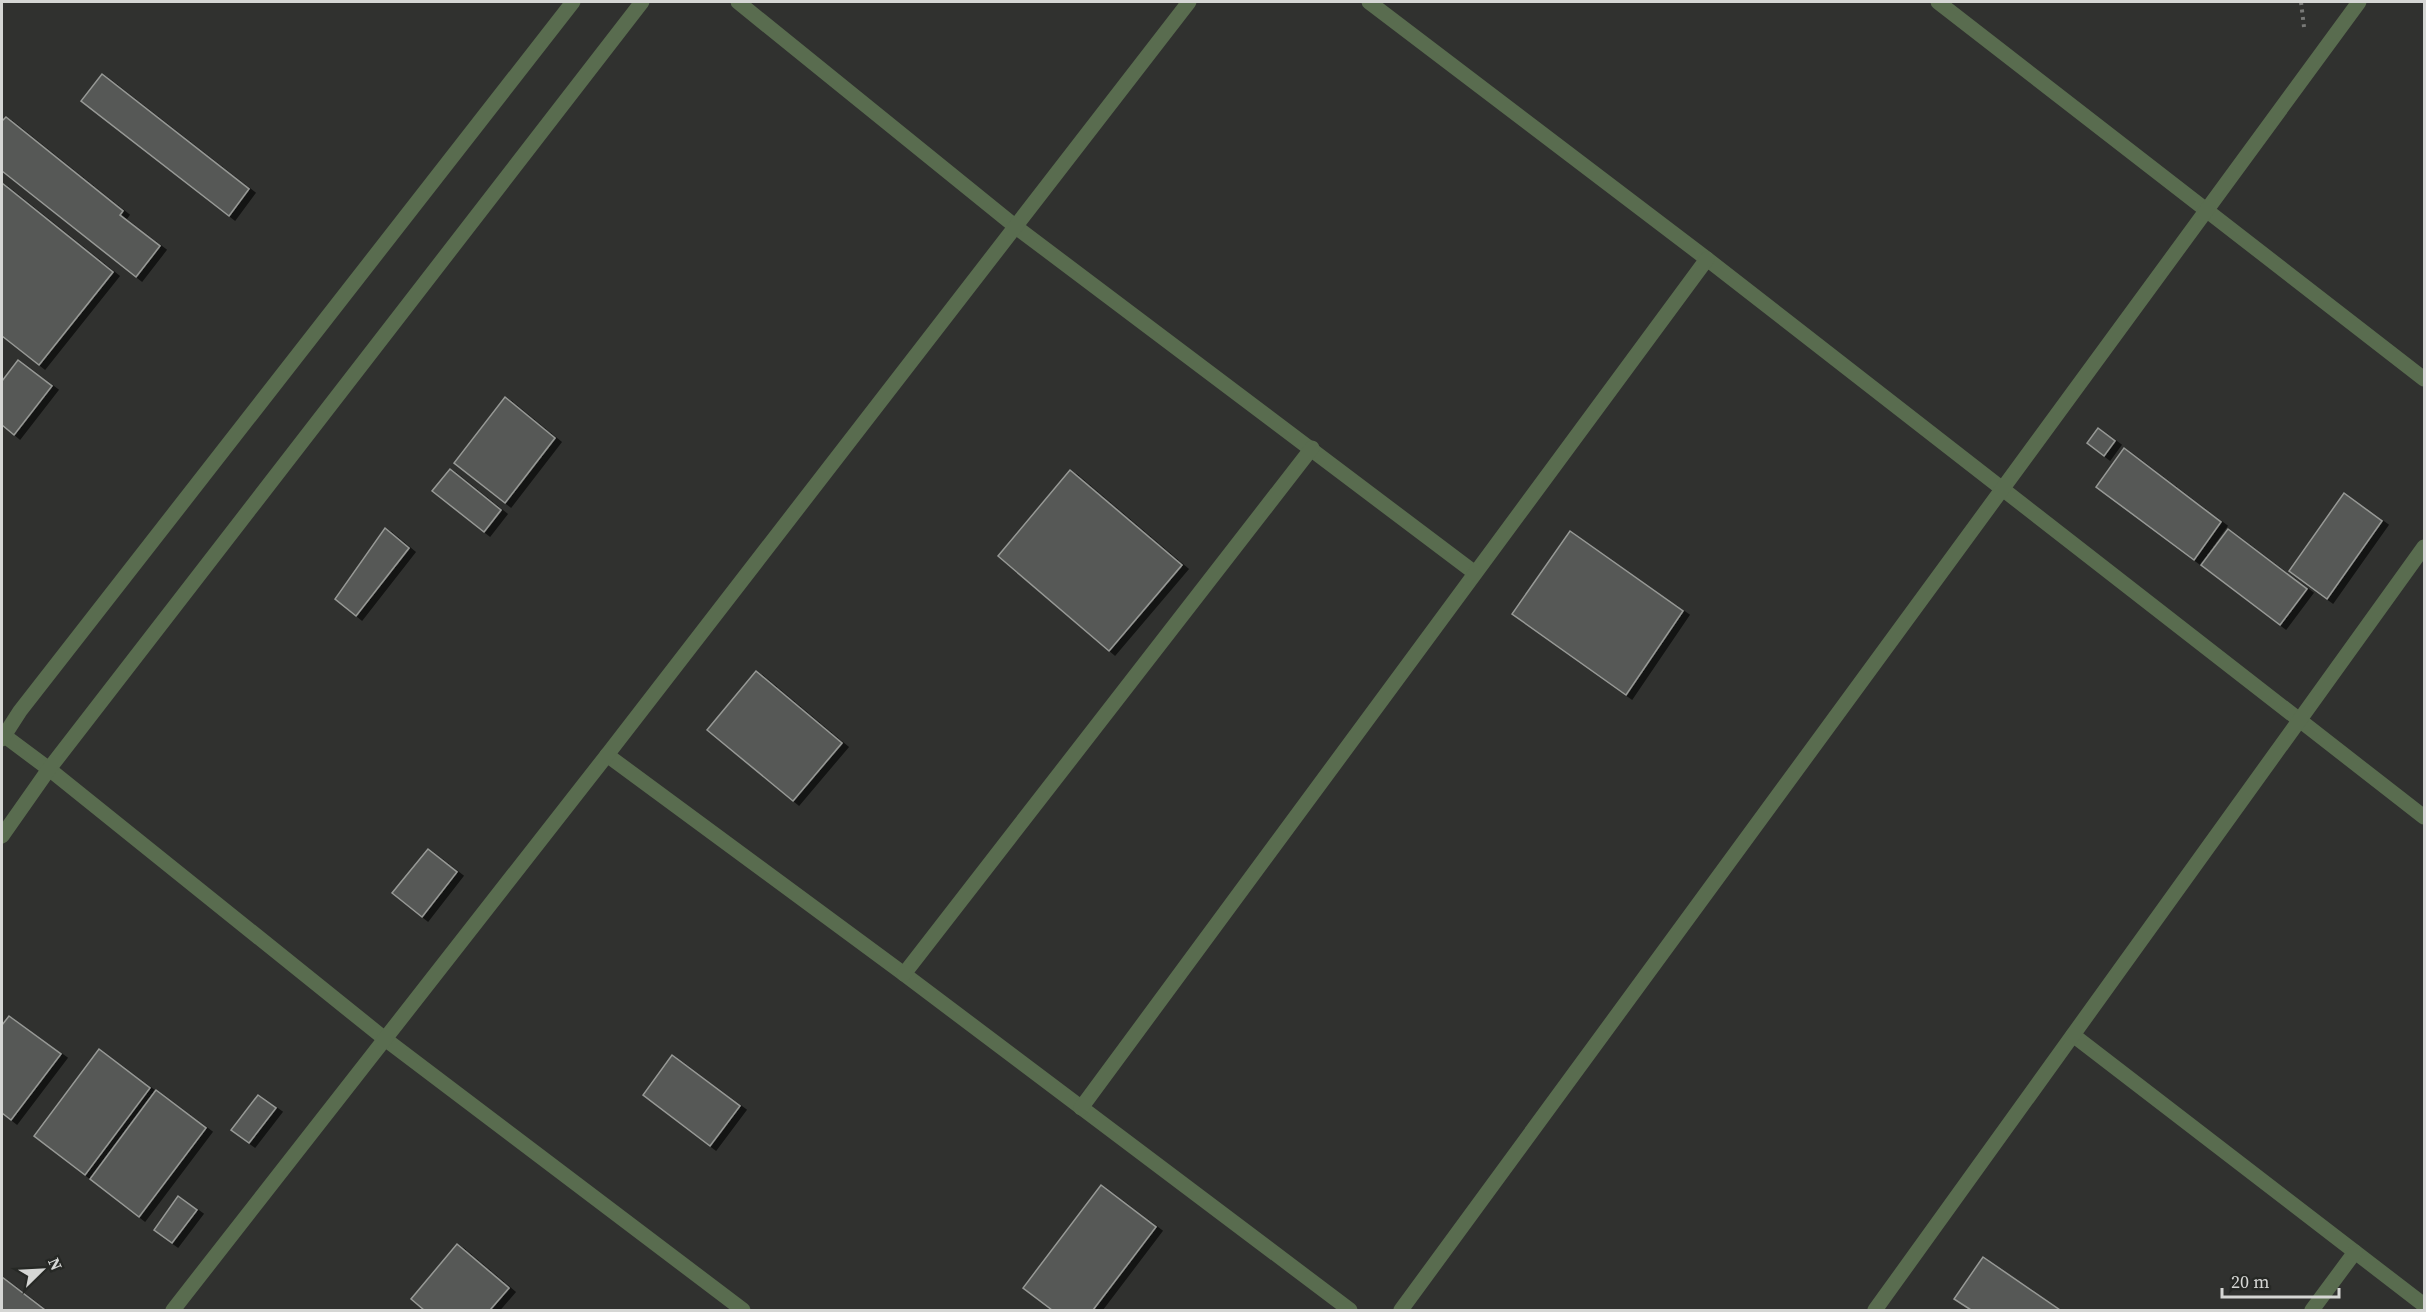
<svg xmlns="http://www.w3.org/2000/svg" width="2426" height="1312" font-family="'Source Serif 4',serif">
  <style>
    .building { fill: #575956; stroke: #979996; stroke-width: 1.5; filter: url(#shadow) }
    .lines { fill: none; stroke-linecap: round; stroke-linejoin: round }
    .path { stroke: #787977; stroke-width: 4; stroke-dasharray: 3 4.5; stroke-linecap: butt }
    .minor { stroke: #596c4f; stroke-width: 15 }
    .tertiary { stroke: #596c4f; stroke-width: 15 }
  </style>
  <defs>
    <filter id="shadow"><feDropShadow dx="6" dy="4" stdDeviation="0" flood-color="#0009"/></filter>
  </defs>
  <rect width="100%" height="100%" fill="#30312f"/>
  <g class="building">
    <polygon points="102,74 249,189 229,216 81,101"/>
    <polygon points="6,117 123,211 120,215 160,246 136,277 2,171 2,121"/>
    <polygon points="2,183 113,272 39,365 2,336"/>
    <polygon points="18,360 52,386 14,435 2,425 2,381"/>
    <polygon points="505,397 555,438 505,503 454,463"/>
    <polygon points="2098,428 2115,441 2104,456 2087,443"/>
    <polygon points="2124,448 2221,522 2194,560 2096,487"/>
    <polygon points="450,469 501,510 484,532 432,491"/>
    <polygon points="1070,470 1182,565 1109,651 998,556"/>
    <polygon points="2344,493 2382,521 2327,599 2289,571"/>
    <polygon points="385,528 409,548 356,616 335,599"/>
    <polygon points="2228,529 2307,589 2280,625 2201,565"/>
    <polygon points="1570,531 1683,611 1626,695 1512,614"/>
    <polygon points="756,671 842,743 793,801 707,730"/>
    <polygon points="428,849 457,872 422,917 392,893"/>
    <polygon points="9,1016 61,1054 11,1120 2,1113 2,1025"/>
    <polygon points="99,1049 150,1088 85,1175 34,1136"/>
    <polygon points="672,1055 740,1106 710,1146 643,1095"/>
    <polygon points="156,1090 206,1128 139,1217 90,1179"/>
    <polygon points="258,1095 276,1108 249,1143 231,1130"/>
    <polygon points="1101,1185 1156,1227 1093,1310 1052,1310 1023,1288"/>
    <polygon points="178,1196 197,1210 172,1243 154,1230"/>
    <polygon points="457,1244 509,1288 490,1310 424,1310 411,1299"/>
    <polygon points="1983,1257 2060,1310 1971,1310 1954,1299"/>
    <polygon points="2,1277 45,1310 2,1310"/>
  </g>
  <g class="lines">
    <polyline class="path" points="2301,2 2304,27"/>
    <g class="minor">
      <polyline points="738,2 1016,227 1475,573"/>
      <polyline points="1369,2 1707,259 2424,817"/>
      <polyline points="1938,2 2424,379"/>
      <polyline points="2,734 49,769 385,1039 743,1310"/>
      <polyline points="607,755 904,974 1350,1310"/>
      <polyline points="904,974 1312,448"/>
      <polyline points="2073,1035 2424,1305"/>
      <polyline points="1081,1108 1707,259"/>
      <polyline points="173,1310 607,755 1189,2"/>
      <polyline points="1401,1310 2359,2"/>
      <polyline points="1875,1310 2424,547"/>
      <polyline points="2312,1310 2355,1252"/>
    </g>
    <g class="tertiary">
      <polyline points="2,739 20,711 573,2"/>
      <polyline points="2,836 49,769 642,2"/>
    </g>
  </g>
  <rect width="2426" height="1312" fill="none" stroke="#d5d6d4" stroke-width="6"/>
  <g transform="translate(42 1270) rotate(66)" stroke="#262825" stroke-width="4.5" paint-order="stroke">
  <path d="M0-4.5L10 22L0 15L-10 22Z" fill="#d5d6d4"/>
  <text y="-9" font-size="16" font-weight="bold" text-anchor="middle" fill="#d5d6d4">N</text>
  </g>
  <path d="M2222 1288v9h117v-9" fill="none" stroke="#d5d6d4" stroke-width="3"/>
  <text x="2231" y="1288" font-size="18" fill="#d5d6d4" stroke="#262825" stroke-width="4.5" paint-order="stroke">20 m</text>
</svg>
